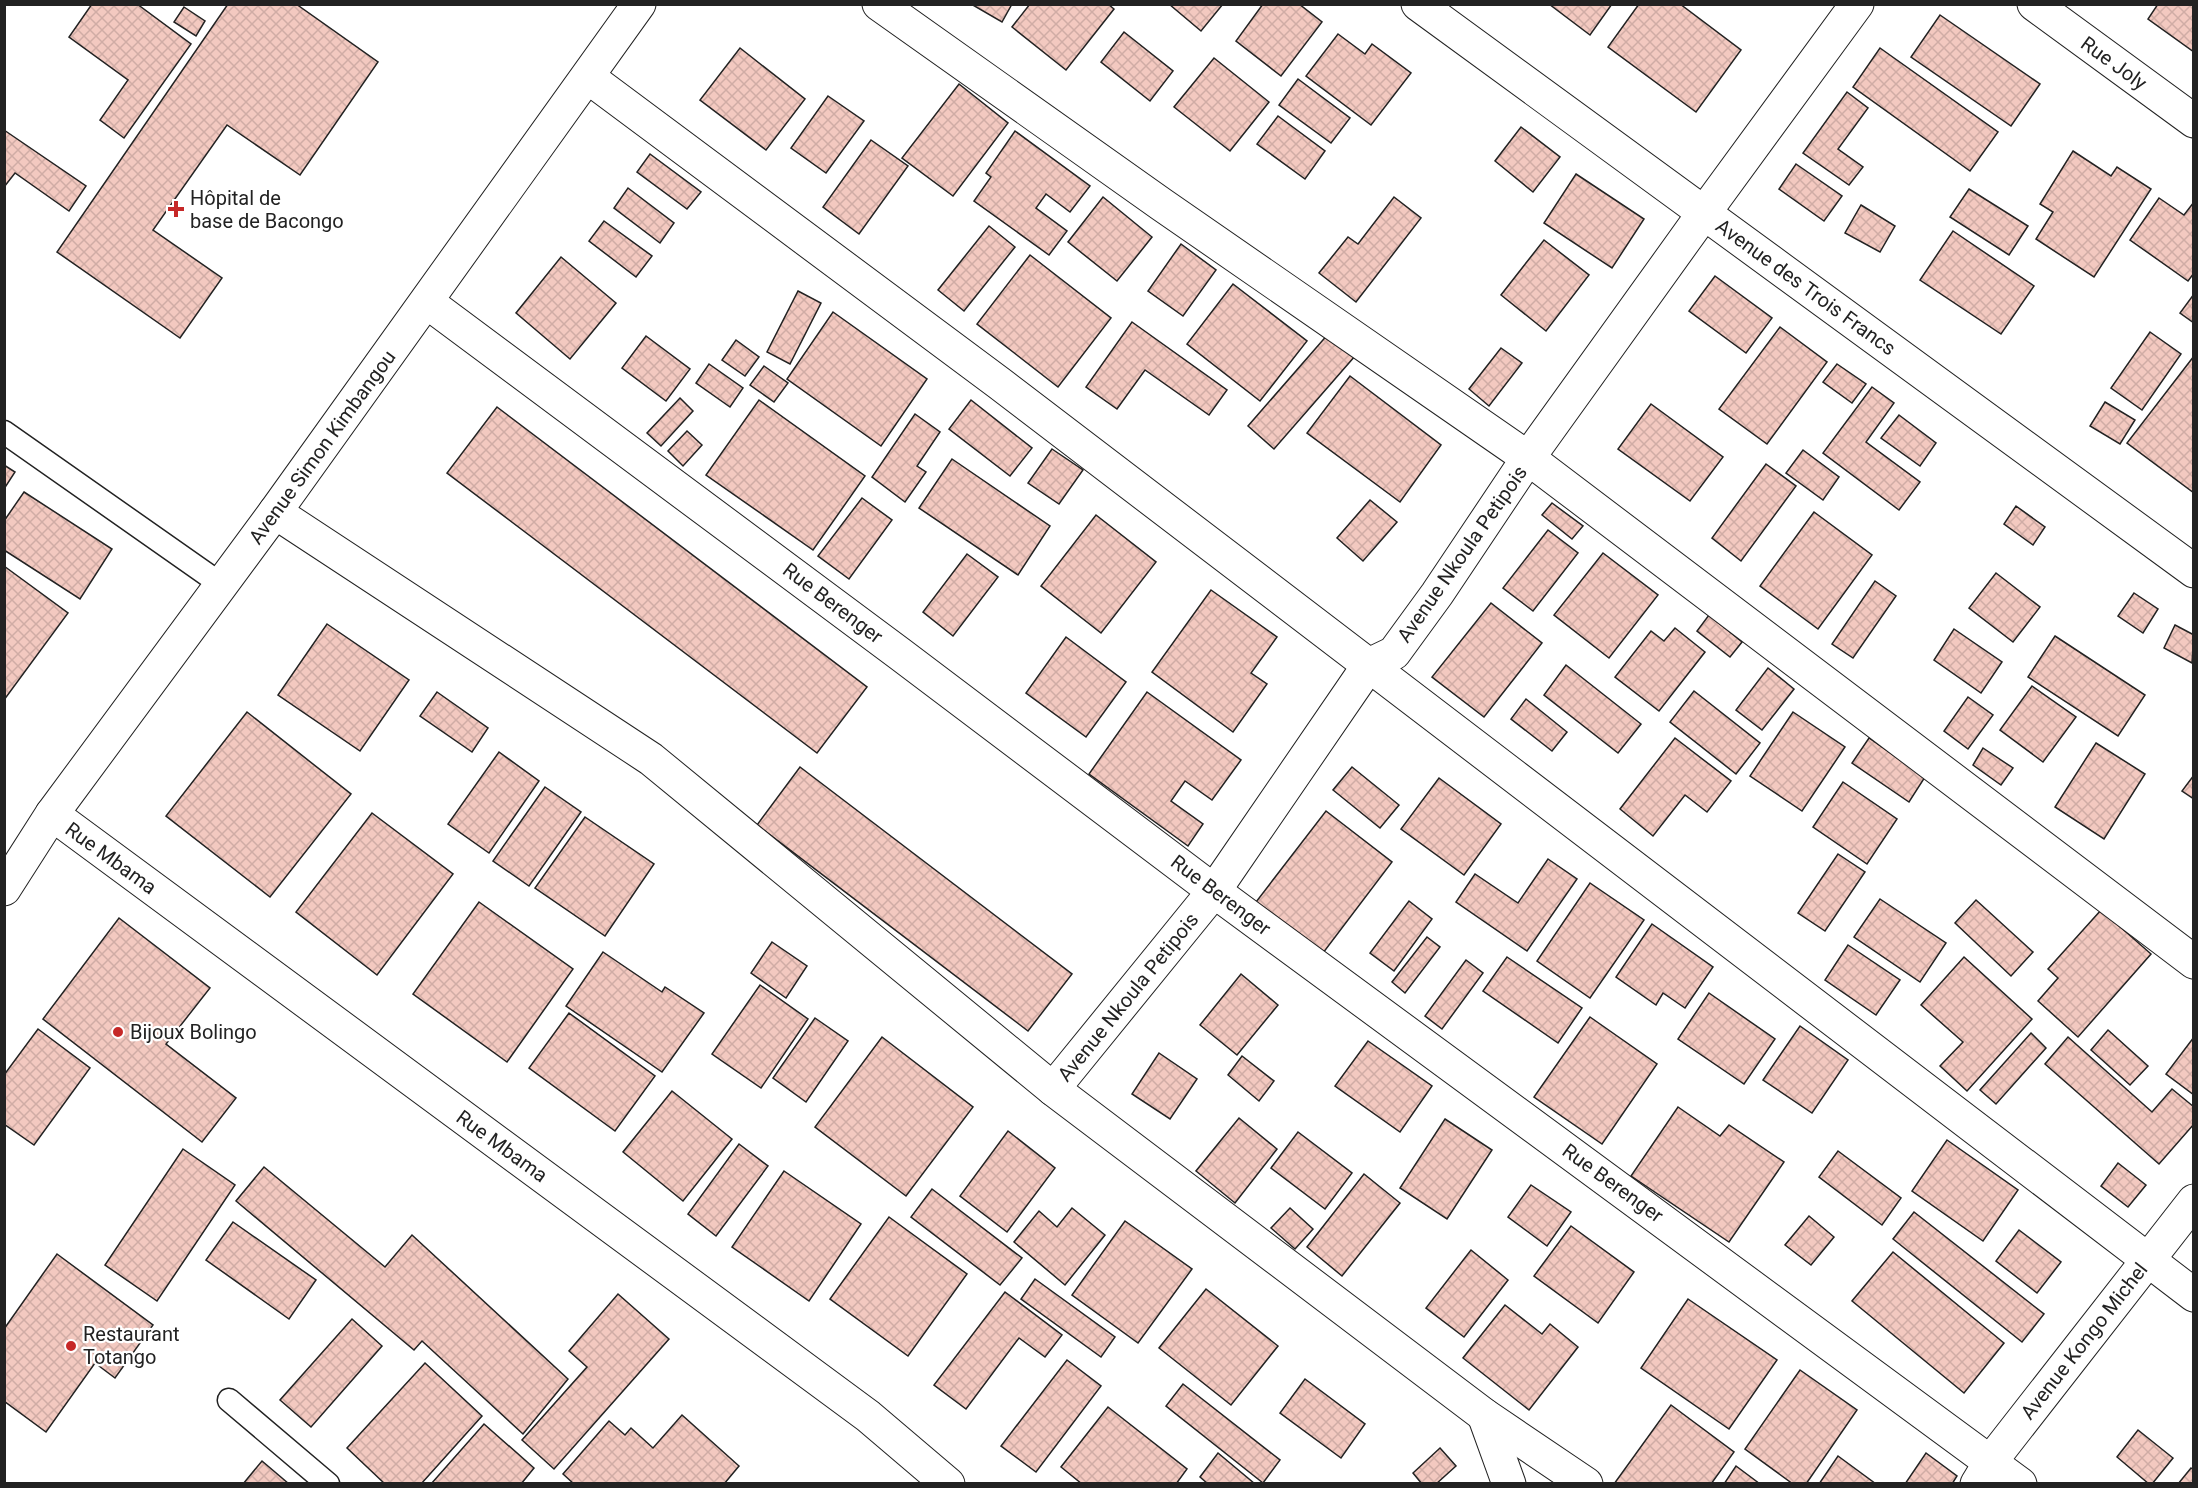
<svg xmlns="http://www.w3.org/2000/svg" width="2198" height="1488" font-family="Roboto,sans-serif">
  <style>
    .building { fill: url(#building-cross-hatch); stroke: #222; stroke-width: 1.5 }
    .lines { fill: none; stroke-linecap: round; stroke-linejoin: round }
    .service-casing { stroke: #222; stroke-width: 25 }
    .minor-casing { stroke: #222; stroke-width: 35 }
    .tertiary-casing { stroke: #222; stroke-width: 35 }
    .service { stroke: #fff; stroke-width: 22 }
    .minor { stroke: #fff; stroke-width: 33 }
    .tertiary { stroke: #fff; stroke-width: 33 }
    .poi-dot { fill: #c62828; stroke: #fff; stroke-width: 2 }
    .labels { text-anchor: middle; stroke-width: 4.5; stroke-linejoin: round; paint-order: stroke }
    .street-label { font-size: 20px; fill: #222; stroke: #fff }
    .poi-label { font-size: 20px; fill: #222; stroke: #fff; text-anchor: start }
  </style>
  <defs>
    <pattern id="building-cross-hatch" width="8" height="8" patternUnits="userSpaceOnUse" patternTransform="scale(1.5)"><rect width="8" height="8" fill="#f3c9c0"/><path d="M0 0l8 8M0 8l8-8" fill="none" stroke="#d0aca5"/></pattern>
  </defs>
  <rect width="100%" height="100%" fill="#fff"/>
  <g class="building">
    <polygon points="92,4 137,4 191,44 124,138 100,120 128,80 69,37"/>
    <polygon points="228,4 296,4 378,62 300,175 227,125 153,230 222,278 180,338 57,252"/>
    <polygon points="971,4 1012,4 1002,22"/>
    <polygon points="1030,4 1108,4 1114,9 1066,70 1012,27"/>
    <polygon points="1169,4 1223,4 1201,31"/>
    <polygon points="1263,4 1299,4 1322,22 1281,76 1236,41"/>
    <polygon points="1549,4 1612,4 1590,35"/>
    <polygon points="1639,4 1680,4 1741,50 1696,112 1608,47"/>
    <polygon points="2158,4 2194,4 2194,52 2148,19"/>
    <polygon points="184,7 205,21 196,36 174,22"/>
    <polygon points="1940,15 2040,84 2011,126 1911,57"/>
    <polygon points="1124,32 1173,71 1150,101 1101,62"/>
    <polygon points="1338,34 1365,54 1372,44 1411,73 1371,125 1306,76"/>
    <polygon points="740,48 805,99 766,150 700,100"/>
    <polygon points="1880,48 1998,132 1970,171 1853,87"/>
    <polygon points="1214,58 1269,102 1230,151 1174,107"/>
    <polygon points="1298,79 1350,118 1331,143 1279,105"/>
    <polygon points="959,84 1008,123 953,196 902,158"/>
    <polygon points="1847,92 1868,108 1838,149 1863,167 1849,185 1803,153"/>
    <polygon points="828,96 864,121 826,173 791,148"/>
    <polygon points="1278,116 1325,151 1305,179 1257,144"/>
    <polygon points="1521,127 1560,157 1533,192 1495,161"/>
    <polygon points="4,130 86,186 69,211 15,173 4,187"/>
    <polygon points="1015,131 1090,186 1070,212 1046,194 1036,208 1067,231 1049,255 974,201 991,177 986,173"/>
    <polygon points="871,140 908,166 859,234 823,207"/>
    <polygon points="2073,151 2111,176 2117,167 2151,189 2094,277 2036,239 2053,212 2040,204"/>
    <polygon points="650,154 701,192 687,209 637,172"/>
    <polygon points="1796,164 1842,196 1824,221 1779,189"/>
    <polygon points="1576,174 1644,219 1612,268 1544,223"/>
    <polygon points="628,188 674,223 660,243 614,208"/>
    <polygon points="1969,189 2028,226 2009,255 1950,217"/>
    <polygon points="1103,197 1152,237 1117,281 1068,242"/>
    <polygon points="1394,197 1421,218 1356,302 1319,273 1348,237 1358,244"/>
    <polygon points="2159,198 2184,215 2194,202 2194,273 2188,281 2130,240"/>
    <polygon points="1861,205 1895,226 1880,252 1845,233"/>
    <polygon points="604,221 652,256 636,277 589,241"/>
    <polygon points="989,226 1015,247 964,311 938,290"/>
    <polygon points="1953,231 2034,286 2001,334 1920,280"/>
    <polygon points="1544,240 1589,275 1546,331 1501,295"/>
    <polygon points="1181,244 1216,270 1183,316 1148,291"/>
    <polygon points="1030,255 1111,318 1058,387 977,324"/>
    <polygon points="561,257 616,303 570,359 516,313"/>
    <polygon points="1715,276 1772,318 1746,353 1689,311"/>
    <polygon points="1233,284 1307,341 1260,401 1187,344"/>
    <polygon points="798,291 821,303 790,364 767,352"/>
    <polygon points="2194,294 2194,323 2180,313"/>
    <polygon points="833,312 927,379 881,446 787,379"/>
    <polygon points="1132,322 1227,390 1209,415 1145,370 1117,409 1086,387"/>
    <polygon points="1780,327 1827,362 1767,444 1719,409"/>
    <polygon points="2150,332 2181,354 2142,410 2111,388"/>
    <polygon points="1329,333 1355,356 1274,449 1248,426"/>
    <polygon points="646,336 690,369 666,401 622,368"/>
    <polygon points="736,340 759,357 745,376 722,360"/>
    <polygon points="1501,348 1522,363 1489,406 1469,389"/>
    <polygon points="2194,356 2194,493 2127,443"/>
    <polygon points="709,364 743,388 730,407 696,383"/>
    <polygon points="1837,364 1866,384 1852,403 1823,382"/>
    <polygon points="764,366 788,383 774,402 750,385"/>
    <polygon points="1350,376 1441,445 1400,502 1307,433"/>
    <polygon points="1872,387 1894,403 1866,442 1920,482 1899,510 1823,453"/>
    <polygon points="680,398 693,411 661,446 647,433"/>
    <polygon points="759,400 865,476 813,550 706,475"/>
    <polygon points="971,400 1032,448 1010,476 949,429"/>
    <polygon points="2105,402 2135,420 2120,444 2090,426"/>
    <polygon points="1651,404 1723,457 1690,501 1618,449"/>
    <polygon points="497,407 867,687 817,753 447,473"/>
    <polygon points="915,414 940,432 917,466 926,472 905,502 872,477"/>
    <polygon points="1899,415 1936,443 1920,466 1881,438"/>
    <polygon points="687,431 702,445 683,466 668,451"/>
    <polygon points="1052,449 1083,470 1059,504 1028,483"/>
    <polygon points="1803,450 1839,477 1823,500 1786,473"/>
    <polygon points="952,459 1050,526 1018,575 919,508"/>
    <polygon points="1766,464 1796,486 1741,561 1712,538"/>
    <polygon points="4,465 15,472 4,489"/>
    <polygon points="24,492 112,549 80,599 4,550 4,521"/>
    <polygon points="862,498 892,520 849,579 818,556"/>
    <polygon points="1370,500 1397,522 1363,561 1337,538"/>
    <polygon points="1552,503 1583,526 1572,539 1542,515"/>
    <polygon points="2016,506 2045,527 2033,545 2004,524"/>
    <polygon points="1814,512 1872,555 1818,629 1760,586"/>
    <polygon points="1096,515 1156,562 1101,633 1041,586"/>
    <polygon points="1548,530 1578,553 1533,611 1503,588"/>
    <polygon points="1603,553 1658,595 1609,658 1554,615"/>
    <polygon points="967,554 998,577 953,636 923,612"/>
    <polygon points="4,566 68,613 4,700"/>
    <polygon points="1996,573 2040,607 2013,642 1969,608"/>
    <polygon points="1875,581 1896,596 1853,658 1832,644"/>
    <polygon points="1211,590 1277,637 1251,673 1267,684 1233,732 1152,672"/>
    <polygon points="2134,593 2158,609 2143,633 2118,616"/>
    <polygon points="1491,603 1542,643 1484,717 1432,677"/>
    <polygon points="1709,615 1742,642 1730,657 1697,631"/>
    <polygon points="327,624 409,680 360,751 278,695"/>
    <polygon points="2175,625 2194,635 2192,663 2164,648"/>
    <polygon points="1675,628 1705,652 1659,711 1615,677 1651,631 1664,641"/>
    <polygon points="1954,629 2002,662 1981,693 1934,660"/>
    <polygon points="2055,636 2145,695 2118,736 2028,677"/>
    <polygon points="1066,637 1126,682 1086,737 1026,693"/>
    <polygon points="1566,665 1641,724 1618,753 1544,695"/>
    <polygon points="1768,668 1794,689 1762,730 1736,710"/>
    <polygon points="2032,686 2076,717 2043,762 2000,730"/>
    <polygon points="1694,691 1760,743 1736,774 1670,722"/>
    <polygon points="437,692 488,728 472,752 420,716"/>
    <polygon points="1147,692 1241,760 1212,800 1185,781 1171,801 1203,824 1188,846 1089,774"/>
    <polygon points="1968,697 1993,715 1968,749 1944,731"/>
    <polygon points="1526,699 1567,732 1552,751 1511,719"/>
    <polygon points="247,712 351,794 270,897 166,816"/>
    <polygon points="1793,712 1845,747 1802,811 1750,776"/>
    <polygon points="1675,738 1731,781 1707,812 1685,795 1653,836 1620,809"/>
    <polygon points="1869,738 1925,777 1909,802 1852,763"/>
    <polygon points="2096,743 2145,774 2104,839 2055,807"/>
    <polygon points="1983,748 2013,768 2001,785 1973,765"/>
    <polygon points="499,752 539,781 489,853 448,824"/>
    <polygon points="800,767 1072,974 1028,1031 757,825"/>
    <polygon points="1352,767 1399,805 1380,828 1333,790"/>
    <polygon points="2194,775 2194,799 2182,791"/>
    <polygon points="1439,778 1501,824 1464,875 1401,829"/>
    <polygon points="1843,782 1897,819 1867,864 1813,827"/>
    <polygon points="545,787 581,812 529,886 493,861"/>
    <polygon points="1326,811 1392,862 1323,953 1256,902"/>
    <polygon points="372,813 453,874 377,975 296,912"/>
    <polygon points="585,817 654,864 605,936 535,888"/>
    <polygon points="1838,854 1865,872 1825,931 1798,913"/>
    <polygon points="1548,859 1577,879 1527,951 1456,902 1475,874 1518,903"/>
    <polygon points="1590,883 1644,920 1590,998 1537,961"/>
    <polygon points="1880,899 1946,943 1920,982 1854,937"/>
    <polygon points="1976,900 2033,952 2011,976 1955,923"/>
    <polygon points="1409,901 1432,919 1394,971 1370,953"/>
    <polygon points="479,902 573,969 507,1062 413,994"/>
    <polygon points="2101,910 2151,954 2078,1037 2038,1001 2058,978 2048,969"/>
    <polygon points="119,918 210,988 166,1044 236,1098 202,1142 43,1019"/>
    <polygon points="1652,924 1713,967 1685,1008 1663,993 1656,1005 1616,977"/>
    <polygon points="1427,937 1440,947 1405,993 1392,982"/>
    <polygon points="772,942 807,966 786,998 751,973"/>
    <polygon points="1848,945 1900,980 1876,1015 1825,980"/>
    <polygon points="603,952 662,992 665,987 704,1013 662,1072 566,1006"/>
    <polygon points="1507,957 1582,1008 1558,1043 1483,991"/>
    <polygon points="1964,957 2032,1019 1967,1091 1940,1066 1963,1042 1921,1005"/>
    <polygon points="1466,960 1483,973 1442,1029 1425,1016"/>
    <polygon points="1241,974 1278,1005 1237,1055 1200,1025"/>
    <polygon points="760,985 808,1019 761,1088 712,1054"/>
    <polygon points="1709,993 1775,1039 1744,1084 1678,1039"/>
    <polygon points="569,1013 655,1076 615,1131 529,1068"/>
    <polygon points="1590,1017 1657,1064 1602,1144 1534,1097"/>
    <polygon points="815,1018 848,1041 806,1102 773,1078"/>
    <polygon points="1800,1026 1848,1060 1812,1113 1763,1080"/>
    <polygon points="38,1029 90,1068 34,1145 4,1124 4,1075"/>
    <polygon points="2108,1030 2148,1066 2130,1085 2091,1050"/>
    <polygon points="2031,1033 2046,1048 1996,1104 1980,1090"/>
    <polygon points="882,1037 973,1107 906,1196 815,1127"/>
    <polygon points="2068,1037 2152,1112 2172,1089 2194,1107 2194,1124 2159,1164 2045,1064"/>
    <polygon points="2194,1037 2194,1095 2166,1074"/>
    <polygon points="1368,1041 1432,1086 1400,1132 1335,1086"/>
    <polygon points="1159,1053 1197,1079 1170,1119 1132,1094"/>
    <polygon points="1242,1056 1274,1081 1259,1101 1228,1075"/>
    <polygon points="672,1091 732,1139 683,1201 623,1152"/>
    <polygon points="1678,1107 1720,1136 1729,1125 1784,1162 1729,1242 1631,1176"/>
    <polygon points="1239,1118 1277,1149 1235,1203 1196,1171"/>
    <polygon points="1445,1119 1492,1150 1447,1219 1400,1188"/>
    <polygon points="1008,1131 1055,1168 1007,1232 960,1196"/>
    <polygon points="1298,1132 1352,1173 1325,1209 1271,1168"/>
    <polygon points="1947,1140 2018,1190 1983,1241 1912,1191"/>
    <polygon points="739,1144 768,1166 716,1236 688,1214"/>
    <polygon points="183,1149 235,1185 157,1301 105,1265"/>
    <polygon points="1838,1151 1901,1198 1882,1225 1819,1177"/>
    <polygon points="2118,1163 2146,1185 2128,1207 2101,1186"/>
    <polygon points="264,1167 385,1267 412,1235 568,1379 523,1434 422,1341 414,1350 236,1201"/>
    <polygon points="784,1171 861,1224 809,1301 732,1247"/>
    <polygon points="1364,1174 1400,1203 1342,1276 1307,1247"/>
    <polygon points="1531,1185 1571,1212 1547,1246 1508,1217"/>
    <polygon points="932,1189 1022,1258 1000,1285 911,1217"/>
    <polygon points="1072,1208 1105,1235 1065,1285 1014,1242 1039,1211 1057,1227"/>
    <polygon points="1290,1208 1313,1229 1295,1249 1271,1228"/>
    <polygon points="1914,1212 2044,1314 2022,1342 1893,1239"/>
    <polygon points="1809,1216 1834,1237 1811,1265 1785,1245"/>
    <polygon points="889,1217 967,1274 908,1356 830,1299"/>
    <polygon points="1125,1221 1192,1269 1138,1343 1072,1295"/>
    <polygon points="233,1222 316,1280 289,1319 206,1260"/>
    <polygon points="1571,1226 1634,1272 1598,1323 1534,1276"/>
    <polygon points="2019,1230 2061,1262 2037,1293 1996,1261"/>
    <polygon points="1471,1250 1508,1280 1464,1337 1426,1308"/>
    <polygon points="1893,1252 2004,1343 1964,1393 1852,1301"/>
    <polygon points="57,1254 153,1325 115,1378 95,1363 46,1432 4,1401 4,1329"/>
    <polygon points="1035,1279 1115,1337 1101,1357 1021,1299"/>
    <polygon points="1206,1289 1278,1346 1231,1405 1159,1348"/>
    <polygon points="1005,1292 1062,1335 1045,1357 1019,1338 966,1409 934,1385"/>
    <polygon points="618,1294 669,1339 554,1469 522,1440 587,1367 569,1351"/>
    <polygon points="1688,1299 1777,1360 1729,1429 1641,1368"/>
    <polygon points="1505,1305 1542,1334 1550,1324 1578,1347 1529,1410 1463,1358"/>
    <polygon points="352,1319 382,1346 311,1427 280,1400"/>
    <polygon points="1067,1360 1101,1386 1036,1472 1001,1446"/>
    <polygon points="425,1363 482,1416 421,1484 385,1484 347,1448"/>
    <polygon points="1800,1370 1857,1410 1806,1484 1793,1484 1745,1449"/>
    <polygon points="1305,1379 1365,1424 1341,1458 1280,1413"/>
    <polygon points="1183,1384 1280,1460 1263,1483 1166,1406"/>
    <polygon points="1671,1405 1734,1452 1711,1484 1614,1484"/>
    <polygon points="1108,1407 1187,1469 1176,1484 1082,1484 1061,1467"/>
    <polygon points="682,1415 739,1466 724,1484 574,1484 563,1474 609,1421 625,1435 631,1428 653,1448"/>
    <polygon points="484,1424 534,1468 521,1484 431,1484"/>
    <polygon points="2138,1430 2173,1458 2152,1484 2149,1484 2117,1457"/>
    <polygon points="1440,1448 1456,1466 1436,1484 1422,1484 1413,1473"/>
    <polygon points="1218,1453 1255,1484 1208,1484 1200,1477"/>
    <polygon points="1926,1453 1957,1476 1952,1484 1905,1484"/>
    <polygon points="1838,1456 1876,1484 1819,1484"/>
    <polygon points="262,1461 289,1484 243,1484"/>
    <polygon points="1736,1466 1760,1484 1724,1484"/>
    <polygon points="2191,1468 2194,1470 2194,1484 2178,1484"/>
  </g>
  <g class="lines">
    <g class="service-casing">
      <g id="service">
        <polyline points="4,432 222,585"/>
        <polyline points="229,1400 328,1484"/>
      </g>
    </g>
    <g class="minor-casing">
      <g id="minor">
        <polyline points="879,4 1161,204 1528,458 2194,962"/>
        <polyline points="2034,4 2194,121"/>
        <polyline points="588,77 999,383 2194,1295"/>
        <polyline points="427,302 900,654 1214,891 2020,1484"/>
        <polyline points="275,512 651,759 1053,1089 1484,1415 1586,1484"/>
        <polyline points="52,814 868,1416 948,1484"/>
        <polyline points="4,889 52,814 275,512 639,4"/>
        <polyline points="1053,1089 1214,891 1369,665 1394,653 1437,594 1528,458 1704,213 1857,4"/>
        <polyline points="1484,1415 1509,1484"/>
        <polyline points="1977,1484 1991,1461 2194,1201"/>
      </g>
    </g>
    <g class="tertiary-casing">
      <polyline id="tertiary" points="1418,4 2194,571"/>
    </g>
    <use href="#service" class="service"/>
    <use href="#minor" class="minor"/>
    <use href="#tertiary" class="tertiary"/>
  </g>
  <g class="poi-dot">
    <path d="M173 200h6v6h6v6h-6v6h-6v-6h-6v-6h6z"/>
    <circle cx="118" cy="1032" r="6"/>
    <circle cx="71" cy="1346" r="6"/>
  </g>
  <g class="labels">
    <g class="street-label">
      <text transform="translate(2114 63) rotate(36)" y="7">Rue Joly</text>
      <text transform="translate(1806 287) rotate(36)" y="7">Avenue des Trois Francs</text>
      <text transform="translate(322 447) rotate(-54)" y="7">Avenue Simon Kimbangou</text>
      <text transform="translate(1462 554) rotate(-55)" y="7">Avenue Nkoula Petipois</text>
      <text transform="translate(833 603) rotate(37)" y="7">Rue Berenger</text>
      <text transform="translate(111 858) rotate(36)" y="7">Rue Mbama</text>
      <text transform="translate(1221 895) rotate(37)" y="7">Rue Berenger</text>
      <text transform="translate(1128 997) rotate(-51)" y="7">Avenue Nkoula Petipois</text>
      <text transform="translate(502 1146) rotate(36)" y="7">Rue Mbama</text>
      <text transform="translate(1613 1183) rotate(36)" y="7">Rue Berenger</text>
      <text transform="translate(2084 1341) rotate(-52)" y="7">Avenue Kongo Michel</text>
    </g>
    <g class="poi-label">
      <text x="190" y="205">Hôpital de<tspan x="190" dy="23">base de Bacongo</tspan></text>
      <text x="130" y="1039">Bijoux Bolingo</text>
      <text x="83" y="1341">Restaurant<tspan x="83" dy="23">Totango</tspan></text>
    </g>
  </g>
  <rect width="2198" height="1488" fill="none" stroke="#222222" stroke-width="12"/>
</svg>
